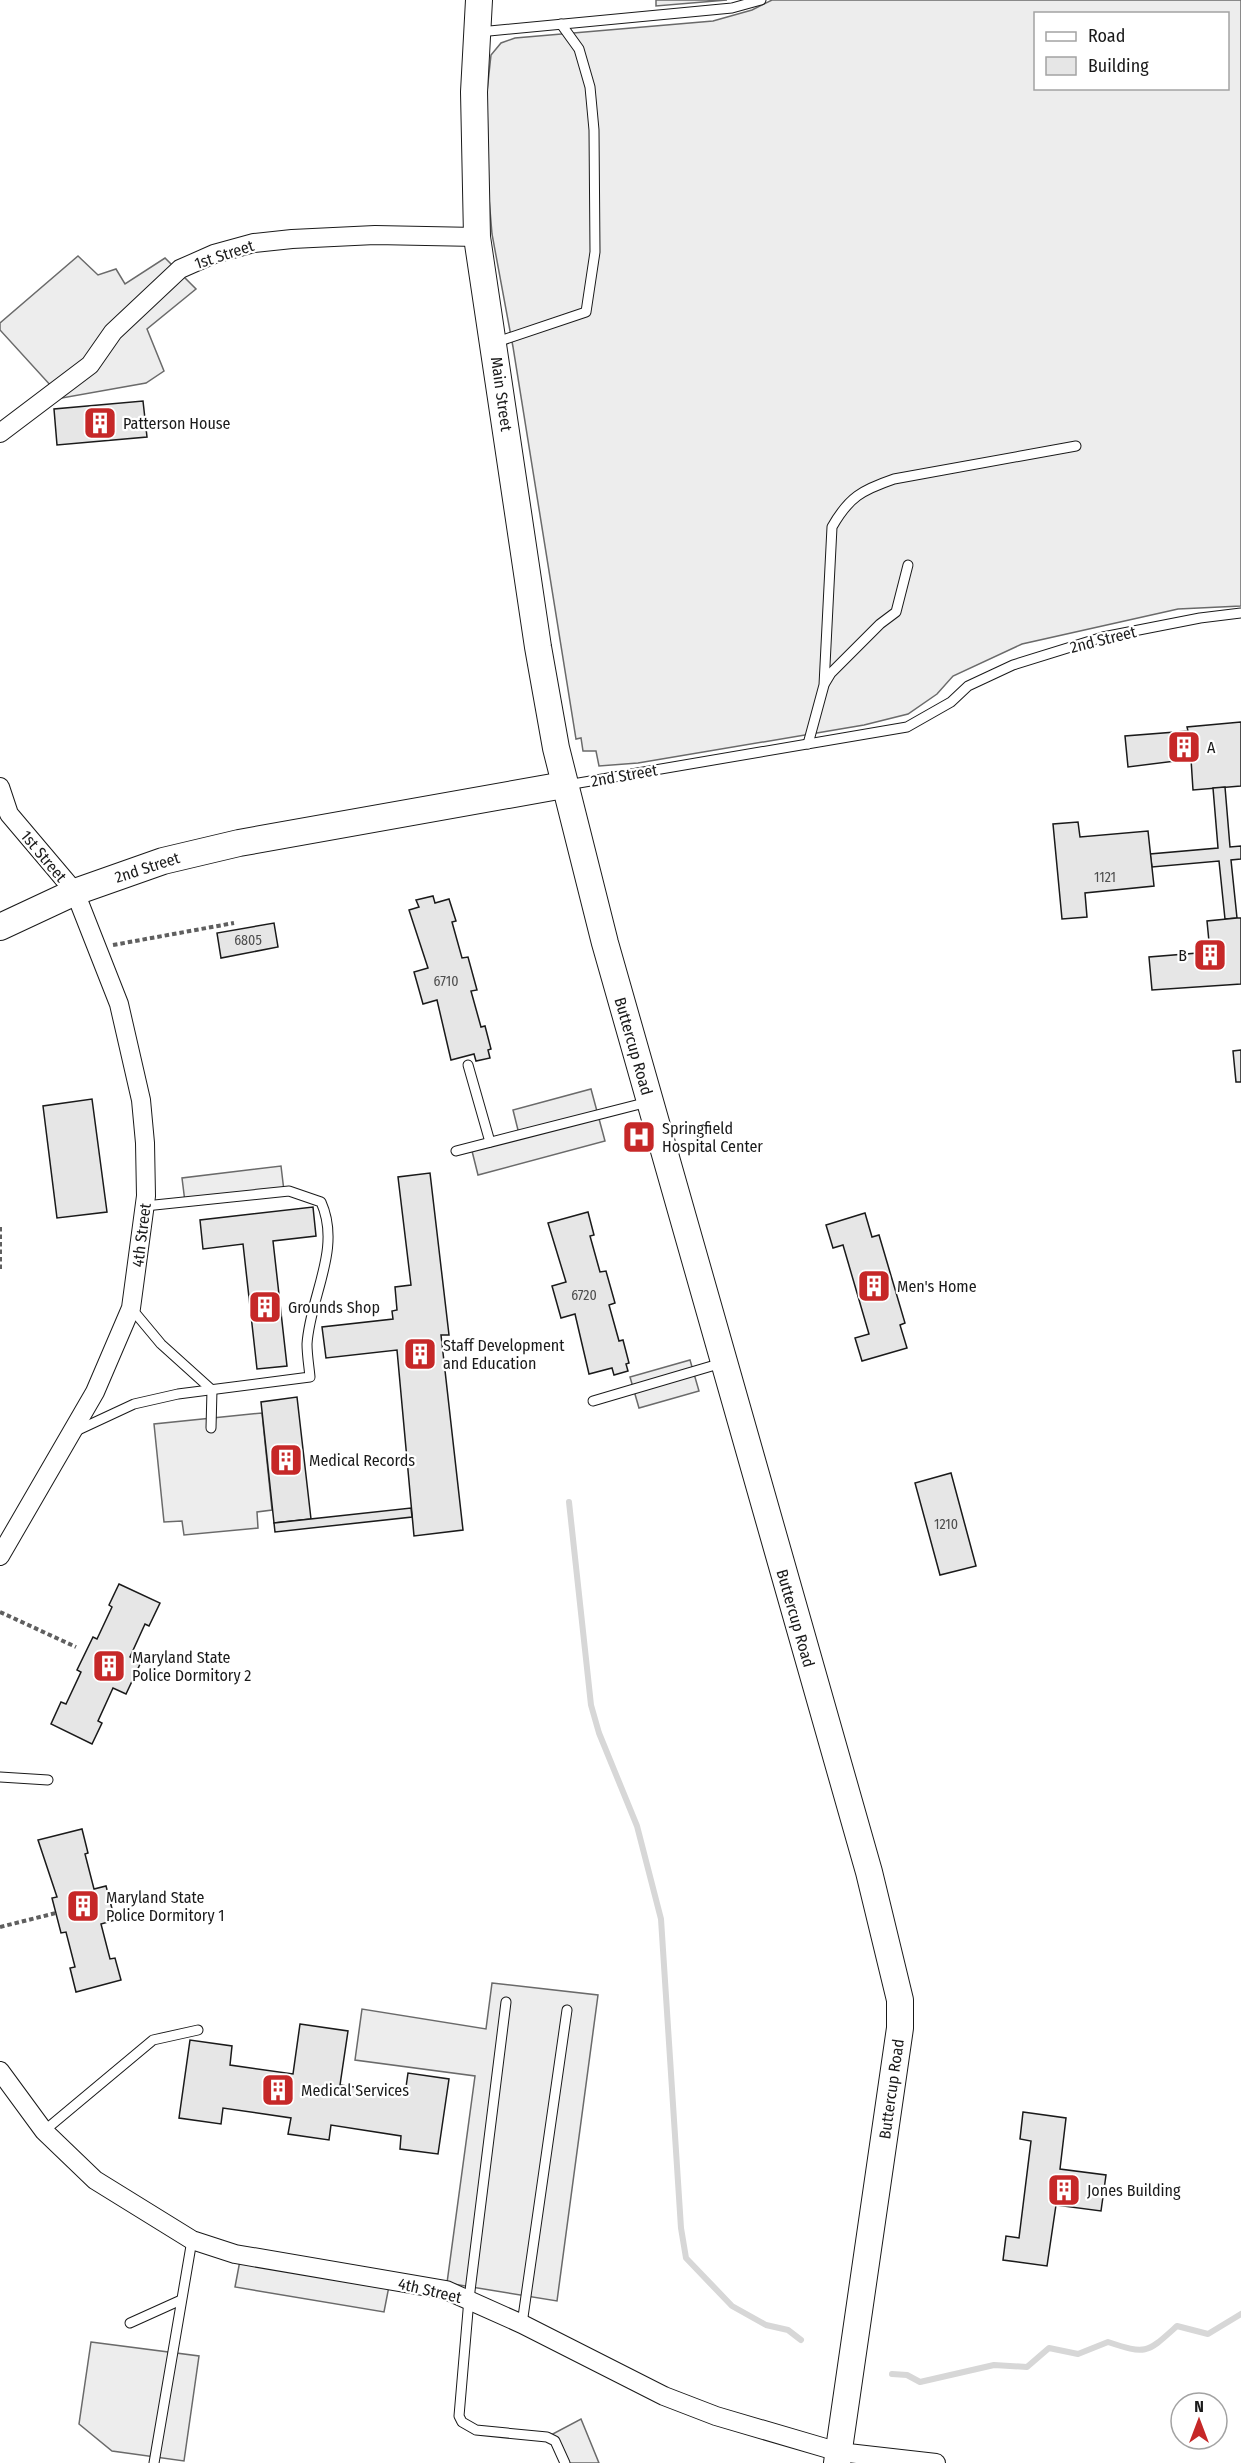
<svg xmlns="http://www.w3.org/2000/svg" width="1241" height="2463" font-family="'Fira Sans Condensed',sans-serif">
  <style>
    .built { fill: #ededed; stroke: #6a6a6a; stroke-width: 1.5; fill-rule: evenodd }
    .lines { fill: none; stroke-linecap: round; stroke-linejoin: round }
    .stream { stroke: #d7d7d7; stroke-width: 6 }
    .building { fill: #e6e6e6; stroke: #1a1a1a; stroke-width: 1.5 }
    .lane-casing { stroke: #1a1a1a; stroke-width: 11 }
    .street-casing { stroke: #1a1a1a; stroke-width: 20 }
    .secondary-casing { stroke: #1a1a1a; stroke-width: 28 }
    .path { stroke: #5f5f5f; stroke-width: 4; stroke-dasharray: 4.5 3; stroke-linecap: butt }
    .lane { stroke: #fff; stroke-width: 9 }
    .street { stroke: #fff; stroke-width: 18 }
    .secondary { stroke: #fff; stroke-width: 26 }
    .labels { text-anchor: middle; stroke-width: 4.5; stroke-linejoin: round; paint-order: stroke }
    .number-label { font-size: 14px; fill: #4d4d4d }
    .street-label { font-size: 16px; fill: #1a1a1a; stroke: #fff }
    .poi-label { font-size: 16px; fill: #1a1a1a; stroke: #fff; text-anchor: start }
  </style>
  <rect width="100%" height="100%" fill="#fff"/>
  <g class="built">
    <polygon points="656,0 727,0 656,6"/>
    <path d="M772,0h469v606l-63,3 -156,35 -69,32 -16,18 -29,20 -44,11 -226,38 -39,3 -3,-15h-13l-2,-13 -5,1 -63,-392 -21,-113 -4,-48 -1,-94 4,-37 10,-12 14,-5 198,-17 39,-11zM1036,14h192v74h-192z"/>
    <polygon points="78,256 98,275 116,269 125,284 165,258 196,289 147,329 164,371 146,383 62,398 0,330 0,323"/>
    <polygon points="591,1089 605,1141 478,1175 471,1147 519,1134 513,1110"/>
    <polygon points="281,1166 284,1191 185,1202 182,1178"/>
    <polygon points="690,1360 699,1391 639,1408 630,1377"/>
    <polygon points="262,1413 272,1510 257,1512 258,1528 184,1535 182,1521 164,1522 154,1424"/>
    <polygon points="492,1983 598,1995 557,2301 447,2283 475,2076 355,2060 362,2009 486,2029"/>
    <polygon points="241,2255 390,2281 384,2312 235,2287"/>
    <polygon points="91,2342 199,2356 184,2461 112,2451 79,2424"/>
    <polygon points="581,2419 599,2463 565,2463 547,2437"/>
  </g>
  <g class="lines">
    <g class="stream">
      <polyline points="569,1502 591,1705 599,1733 637,1826 661,1919 681,2228 686,2258 732,2306 766,2325 788,2330 801,2340"/>
      <path d="M892,2374l15,1 13,7 74,-17 33,2 22,-19 29,6 30,-12c39,13 39,11 69,-16l31,8 33,-20"/>
    </g>
  </g>
  <g class="building">
    <polygon points="143,401 147,437 57,445 54,409"/>
    <polygon points="1241,722 1241,786 1193,790 1191,759 1128,767 1125,736 1188,731 1187,727"/>
    <polygon points="1225,787 1230,847 1241,846 1241,859 1231,860 1237,918 1225,919 1219,861 1152,867 1150,854 1218,848 1213,788"/>
    <polygon points="1078,822 1080,837 1148,831 1154,886 1085,893 1087,917 1062,919 1053,824"/>
    <polygon points="433,896 435,903 449,899 456,921 452,922 462,958 468,957 477,990 471,991 481,1027 485,1026 491,1049 488,1050 490,1058 476,1061 474,1054 451,1060 437,1000 423,1004 414,972 428,968 409,910 419,907 416,900"/>
    <polygon points="1237,918 1241,918 1241,984 1152,990 1149,957 1210,952 1207,921"/>
    <polygon points="274,923 278,947 221,958 217,933"/>
    <polygon points="1241,1050 1241,1082 1236,1082 1233,1051"/>
    <polygon points="92,1099 107,1212 57,1218 43,1106"/>
    <polygon points="430,1173 449,1335 441,1335 463,1530 414,1536 397,1350 326,1358 322,1327 393,1319 392,1311 397,1310 395,1287 411,1285 398,1177"/>
    <polygon points="313,1207 316,1236 273,1241 287,1366 257,1369 243,1244 203,1249 200,1220"/>
    <polygon points="588,1212 594,1235 590,1236 600,1272 606,1271 615,1303 609,1305 619,1341 623,1340 629,1363 626,1364 628,1371 614,1375 612,1368 589,1374 575,1314 561,1318 552,1286 566,1282 548,1223"/>
    <polygon points="865,1213 872,1237 879,1235 905,1323 900,1325 907,1348 862,1361 855,1338 869,1334 843,1245 833,1248 826,1225"/>
    <polygon points="297,1397 311,1519 274,1523 261,1402"/>
    <polygon points="951,1473 976,1566 940,1575 915,1483"/>
    <polygon points="411,1508 412,1517 275,1532 274,1523"/>
    <polygon points="119,1584 160,1603 149,1626 145,1624 130,1657 141,1662 126,1694 113,1688 98,1721 102,1723 92,1744 51,1724 61,1702 66,1704 81,1672 77,1670 93,1637 97,1639 112,1607 109,1605"/>
    <polygon points="82,1829 88,1853 85,1854 94,1889 106,1886 115,1920 101,1924 110,1959 115,1958 121,1980 76,1992 70,1968 75,1967 66,1932 61,1933 52,1898 57,1897 38,1840"/>
    <polygon points="300,2024 348,2031 340,2085 405,2094 408,2073 449,2079 438,2154 400,2149 401,2136 331,2125 329,2140 288,2134 291,2118 223,2108 221,2124 179,2118 190,2040 232,2046 230,2065 293,2074"/>
    <polygon points="1023,2112 1066,2118 1060,2169 1106,2175 1101,2211 1056,2205 1047,2266 1003,2260 1006,2236 1019,2238 1031,2141 1020,2139"/>
  </g>
  <g class="lines">
    <g class="lane-casing">
      <g id="lane">
        <polyline points="479,32 732,8 761,0"/>
        <polyline points="494,343 586,312 595,252 594,130 590,87 579,49 561,24"/>
        <polyline points="825,683 831,673 880,624 896,612 908,565"/>
        <path d="M808,744l16,-59 8,-158c17,-30 30,-37 62,-48l182,-33"/>
        <polyline points="567,785 907,727 951,702 968,686 1013,665 1103,637 1200,618 1241,613"/>
        <polyline points="468,1065 490,1142"/>
        <polyline points="456,1151 648,1102"/>
        <polyline points="131,1308 161,1344 212,1390 211,1428"/>
        <polyline points="593,1401 722,1363"/>
        <path d="M76,1431l58,-27 44,-10 132,-17c-1,-11 -3,-22 -3,-33 3,-48 35,-95 14,-142l-32,-11 -144,15"/>
        <polyline points="0,1777 48,1780"/>
        <polyline points="506,2002 469,2299 459,2416 462,2422 476,2430 547,2437 555,2441 565,2463"/>
        <polyline points="44,2131 153,2040 198,2030"/>
        <polyline points="130,2323 181,2300"/>
        <polyline points="522,2324 567,2010"/>
        <polyline points="154,2463 192,2240"/>
      </g>
    </g>
    <g class="street-casing">
      <g id="street">
        <polyline points="0,433 90,365 113,332 180,269 214,254 254,243 292,239 375,235 477,237"/>
        <polyline points="0,787 9,814 75,892 119,1004 141,1100 145,1143 146,1196 131,1308 95,1392 0,1556"/>
        <polyline points="0,2071 44,2131 95,2180 192,2240 235,2254 446,2290 522,2324 664,2396 716,2416 839,2452 936,2463"/>
      </g>
    </g>
    <g class="secondary-casing">
      <g id="secondary">
        <polyline points="479,0 474,92 477,237 538,647 556,748 605,943 869,1872 900,2000 900,2028 837,2463"/>
        <polyline points="0,927 75,892 163,861 239,843 564,785"/>
      </g>
    </g>
    <g class="path">
      <polyline points="113,945 234,923"/>
      <polyline points="0,1227 0,1272"/>
      <polyline points="0,1612 76,1647"/>
      <polyline points="0,1927 56,1913"/>
    </g>
    <use href="#lane" class="lane"/>
    <use href="#street" class="street"/>
    <use href="#secondary" class="secondary"/>
  </g>
  <defs>
    <g id="building-square" transform="scale(1.725)"><rect x="-9" y="-9" width="18" height="18" rx="4" fill="#c62828" stroke="#fff"/><path d="M-4-6H4V6H1V3H-1V6H-4ZM-2.5-4.3h1.7v1.8h-1.7ZM.8-4.3h1.7v1.8H.8ZM-2.5-1h1.7V.8h-1.7ZM.8-1h1.7V.8H.8Z" fill="#fff"/></g>
    <g id="hospital-square" transform="scale(1.725)"><rect x="-9" y="-9" width="18" height="18" rx="4" fill="#c62828" stroke="#fff"/><path d="M-5-5h3v3.5h4V-5h3V5h-3V1.5h-4V5h-3Z" fill="#fff"/></g>
  </defs>
  <g fill-rule="evenodd">
    <use href="#building-square" x="100" y="423"/>
    <use href="#building-square" x="1184" y="747"/>
    <use href="#building-square" x="1210" y="955"/>
    <use href="#hospital-square" x="639" y="1137"/>
    <use href="#building-square" x="874" y="1286"/>
    <use href="#building-square" x="265" y="1307"/>
    <use href="#building-square" x="420" y="1354"/>
    <use href="#building-square" x="286" y="1460"/>
    <use href="#building-square" x="109" y="1666"/>
    <use href="#building-square" x="83" y="1906"/>
    <use href="#building-square" x="278" y="2090"/>
    <use href="#building-square" x="1064" y="2190"/>
  </g>
  <g class="labels">
    <g class="number-label">
      <text x="1105" y="882">1121</text>
      <text x="248" y="945">6805</text>
      <text x="446" y="986">6710</text>
      <text x="584" y="1300">6720</text>
      <text x="946" y="1529">1210</text>
    </g>
    <g class="street-label">
      <text transform="translate(224 254) rotate(-18)" y="6">1st Street</text>
      <text transform="translate(502 394) rotate(82)" y="6">Main Street</text>
      <text transform="translate(1103 639) rotate(-14)" y="6">2nd Street</text>
      <text transform="translate(624 775) rotate(-10)" y="6">2nd Street</text>
      <text transform="translate(44 856) rotate(50)" y="6">1st Street</text>
      <text transform="translate(147 867) rotate(-18)" y="6">2nd Street</text>
      <text transform="translate(634 1046) rotate(74)" y="6">Buttercup Road</text>
      <text transform="translate(141 1235) rotate(-83)" y="6">4th Street</text>
      <text transform="translate(796 1618) rotate(74)" y="6">Buttercup Road</text>
      <text transform="translate(891 2089) rotate(-82)" y="6">Buttercup Road</text>
      <text transform="translate(430 2290) rotate(13)" y="6">4th Street</text>
    </g>
    <g class="poi-label">
      <text x="123" y="429">Patterson House</text>
      <text x="1207" y="753">A</text>
      <text x="1187" y="961" text-anchor="end">B</text>
      <text x="662" y="1134">Springfield<tspan x="662" dy="18">Hospital Center</tspan></text>
      <text x="897" y="1292">Men's Home</text>
      <text x="288" y="1313">Grounds Shop</text>
      <text x="443" y="1351">Staff Development<tspan x="443" dy="18">and Education</tspan></text>
      <text x="309" y="1466">Medical Records</text>
      <text x="132" y="1663">Maryland State<tspan x="132" dy="18">Police Dormitory 2</tspan></text>
      <text x="106" y="1903">Maryland State<tspan x="106" dy="18">Police Dormitory 1</tspan></text>
      <text x="301" y="2096">Medical Services</text>
      <text x="1087" y="2196">Jones Building</text>
    </g>
  </g>
  <rect x="1034" y="12" width="195" height="78" fill="#ffffff" stroke="#a3a3a3" stroke-width="1.5"/>
  <rect x="1046" y="32" width="30" height="9" fill="#ffffff" stroke="#a3a3a3" stroke-width="1.5"/>
  <text x="1088" y="42" font-size="18" fill="#1a1a1a">Road</text>
  <rect x="1046" y="57" width="30" height="18" fill="#e6e6e6" stroke="#a3a3a3" stroke-width="1.5"/>
  <text x="1088" y="72" font-size="18" fill="#1a1a1a">Building</text>
  <g transform="translate(1199 2421)"><circle r="28" fill="#ffffff" stroke="#a3a3a3" stroke-width="1.5"/>
  <path d="M0-4.5L10 22L0 15L-10 22Z" fill="#c62828"/>
  <text y="-9" font-size="16" font-weight="bold" text-anchor="middle" fill="#1a1a1a">N</text>
  </g>
</svg>
